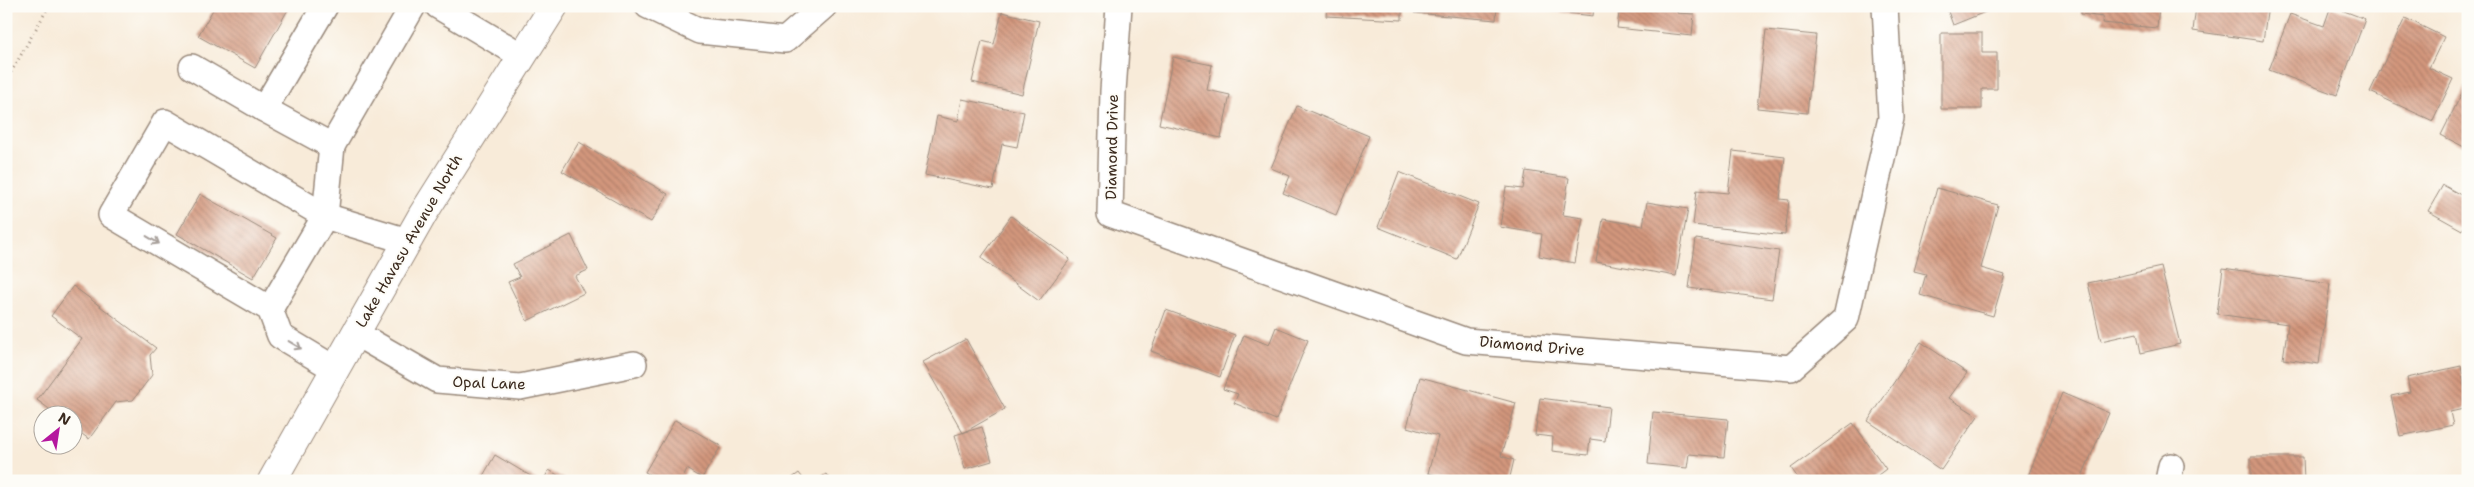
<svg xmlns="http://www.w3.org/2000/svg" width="2474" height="487" font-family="'Shantell Sans',sans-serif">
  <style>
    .building { fill: url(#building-back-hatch) }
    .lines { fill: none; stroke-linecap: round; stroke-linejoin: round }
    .minor-casing { stroke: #9a8a7c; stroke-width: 28 }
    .major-casing { stroke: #9a8a7c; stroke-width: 30 }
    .path { stroke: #9a8a7c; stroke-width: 3; stroke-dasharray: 1 4; stroke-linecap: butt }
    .minor { stroke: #fff; stroke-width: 25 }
    .major { stroke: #fff; stroke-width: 28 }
    .oneway { stroke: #a79f9a }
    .labels { text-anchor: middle; stroke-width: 4; stroke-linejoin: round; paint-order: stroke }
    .street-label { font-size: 15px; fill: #3b2a1e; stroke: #fdfcf7 }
  </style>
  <defs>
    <pattern id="building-back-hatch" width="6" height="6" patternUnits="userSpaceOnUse" patternTransform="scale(1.25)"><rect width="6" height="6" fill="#d3977d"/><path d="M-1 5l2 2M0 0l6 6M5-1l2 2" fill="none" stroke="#ac7b66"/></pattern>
  </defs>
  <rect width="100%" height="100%" fill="#fdfcf7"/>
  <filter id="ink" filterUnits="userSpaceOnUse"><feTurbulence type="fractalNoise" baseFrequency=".02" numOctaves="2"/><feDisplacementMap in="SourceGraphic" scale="10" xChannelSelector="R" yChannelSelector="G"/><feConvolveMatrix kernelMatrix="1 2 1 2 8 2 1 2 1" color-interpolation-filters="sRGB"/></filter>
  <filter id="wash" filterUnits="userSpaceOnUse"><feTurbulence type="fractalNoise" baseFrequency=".0096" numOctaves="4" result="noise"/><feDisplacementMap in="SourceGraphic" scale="20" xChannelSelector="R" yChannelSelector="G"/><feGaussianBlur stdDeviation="1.12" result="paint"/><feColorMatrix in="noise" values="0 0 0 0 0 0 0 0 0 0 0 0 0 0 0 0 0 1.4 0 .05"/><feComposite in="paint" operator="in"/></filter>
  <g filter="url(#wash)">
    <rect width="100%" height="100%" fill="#f8ebd9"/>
    <g id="blocks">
      <g class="building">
        <polygon points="215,6 290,6 255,68 198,36"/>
        <polygon points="1327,6 1402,6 1402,20 1326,16"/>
        <polygon points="1415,6 1497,6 1496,20 1414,13"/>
        <polygon points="1552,6 1594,6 1593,16 1551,11"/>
        <polygon points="1620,6 1678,6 1677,13 1694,14 1692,36 1617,28"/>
        <polygon points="1946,6 2000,6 1953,25"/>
        <polygon points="2081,6 2159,6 2157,28 2102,23 2103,17 2081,14"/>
        <polygon points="2196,6 2268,6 2263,41 2193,31"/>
        <polygon points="2331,6 2365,19 2337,95 2269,70 2290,14 2324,26"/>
        <polygon points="1002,12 1039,21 1022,94 972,82 982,41 994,44"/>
        <polygon points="2405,18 2444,37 2429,68 2453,79 2433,121 2370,92"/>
        <polygon points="1766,30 1816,35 1807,113 1757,108"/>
        <polygon points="1941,33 1982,33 1982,53 1997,53 1997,89 1982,89 1982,109 1941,109"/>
        <polygon points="1173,57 1212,65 1207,90 1230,95 1221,138 1159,124"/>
        <polygon points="2468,81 2468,149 2441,135"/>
        <polygon points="962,99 1024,112 1017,147 1002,144 993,189 925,175 937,116 958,121"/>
        <polygon points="1297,106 1369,136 1336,215 1283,193 1290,176 1271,168"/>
        <polygon points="579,142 668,194 651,222 562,171"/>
        <polygon points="1733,151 1785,157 1780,199 1789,200 1785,235 1693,225 1697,190 1728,193"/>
        <polygon points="1526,171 1569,178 1563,215 1583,218 1575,263 1539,256 1542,234 1500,227 1506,187 1523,189"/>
        <polygon points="1399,172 1479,204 1457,259 1378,227"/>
        <polygon points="2443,185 2468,199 2468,220 2462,230 2428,211"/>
        <polygon points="1937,188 1998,205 1981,268 2005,275 1993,316 1920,295 1926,274 1914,271"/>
        <polygon points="200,194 277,238 253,278 177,234"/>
        <polygon points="1647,202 1688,209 1676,276 1596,262 1603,219 1643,226"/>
        <polygon points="1011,216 1070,259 1039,301 981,258"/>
        <polygon points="571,235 588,270 575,276 584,293 527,321 508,282 520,277 513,264"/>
        <polygon points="1696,239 1779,251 1772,299 1689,288"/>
        <polygon points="2161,267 2180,344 2141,353 2137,333 2101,341 2088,283"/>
        <polygon points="2223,268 2330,284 2319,364 2283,359 2288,324 2217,314"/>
        <polygon points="73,286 156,348 150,355 152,375 133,400 116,402 89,439 72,427 72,414 56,414 37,400 82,339 51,316"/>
        <polygon points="1166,310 1235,335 1220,377 1151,351"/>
        <polygon points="1276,327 1308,340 1276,420 1234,403 1238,394 1223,389 1244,335 1269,345"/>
        <polygon points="966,339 1005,409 963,433 923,362"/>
        <polygon points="1921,342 1967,373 1949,398 1978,416 1941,470 1868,421"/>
        <polygon points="2461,366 2468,408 2450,412 2453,425 2400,436 2391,396 2410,392 2407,378"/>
        <polygon points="1420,377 1516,403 1501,456 1514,460 1509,481 1455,481 1428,473 1438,436 1407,427"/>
        <polygon points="2062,393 2109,413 2080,481 2026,481"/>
        <polygon points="1540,398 1609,407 1605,441 1590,439 1588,455 1552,451 1553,437 1535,435"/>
        <polygon points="1653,412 1728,419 1724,457 1689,454 1687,468 1648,464"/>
        <polygon points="675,420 721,446 702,478 687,469 681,481 661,481 645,472"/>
        <polygon points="1853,423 1886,469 1870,481 1800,481 1791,468"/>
        <polygon points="982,427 992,461 965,469 955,435"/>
        <polygon points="495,455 539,481 480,481"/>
        <polygon points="2251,457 2303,457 2304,481 2251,481"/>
        <polygon points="549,470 568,481 543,481"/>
        <polygon points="799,473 805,481 788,481"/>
        <polygon points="826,474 831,481 816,481"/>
      </g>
    </g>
  </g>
  <g filter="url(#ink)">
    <use href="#blocks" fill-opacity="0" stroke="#9a8a7c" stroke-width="1"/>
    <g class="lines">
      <g class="minor-casing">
        <g id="minor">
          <polyline points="325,6 264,109 332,146 413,6"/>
          <polyline points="438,6 522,56"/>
          <polyline points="648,6 700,31 785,40 824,6"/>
          <polyline points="1119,6 1113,91 1110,214 1466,341 1791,368 1846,319 1891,118 1885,6"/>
          <polyline points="192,67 264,109"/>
          <polyline points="270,309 325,216 332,146"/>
          <polyline points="355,333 437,380 520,387 634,364"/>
          <polyline points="335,369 280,336 270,309 111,215 165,122 325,216 407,241"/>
          <polyline points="2168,481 2171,466"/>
        </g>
      </g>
      <g class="major-casing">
        <polyline id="major" points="272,481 423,214 554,6"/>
      </g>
      <polyline class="path" points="6,81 49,6"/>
      <use href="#minor" class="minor"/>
      <use href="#major" class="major"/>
    </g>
    <defs><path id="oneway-shaft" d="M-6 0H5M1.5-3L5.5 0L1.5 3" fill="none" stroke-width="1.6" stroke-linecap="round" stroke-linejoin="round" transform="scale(1.25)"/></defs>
    <g class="oneway">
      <use href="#oneway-shaft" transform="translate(153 240) rotate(31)"/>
      <use href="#oneway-shaft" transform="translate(295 345) rotate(31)"/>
    </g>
  </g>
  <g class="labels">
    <g class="street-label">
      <text transform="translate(1112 147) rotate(-89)" y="5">Diamond Drive</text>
      <text transform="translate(409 241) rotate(-60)" y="5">Lake Havasu Avenue North</text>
      <text transform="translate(1532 346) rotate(5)" y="5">Diamond Drive</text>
      <text transform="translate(489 383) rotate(2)" y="5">Opal Lane</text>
    </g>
  </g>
  <rect width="2474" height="487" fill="none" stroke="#fdfcf7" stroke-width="25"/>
  <g transform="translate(58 430) rotate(30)"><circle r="24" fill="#fdfcf7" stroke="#afa8a0"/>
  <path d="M0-4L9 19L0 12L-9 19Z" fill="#b5179e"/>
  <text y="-8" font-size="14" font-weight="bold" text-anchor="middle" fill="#3b2a1e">N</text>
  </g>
</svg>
